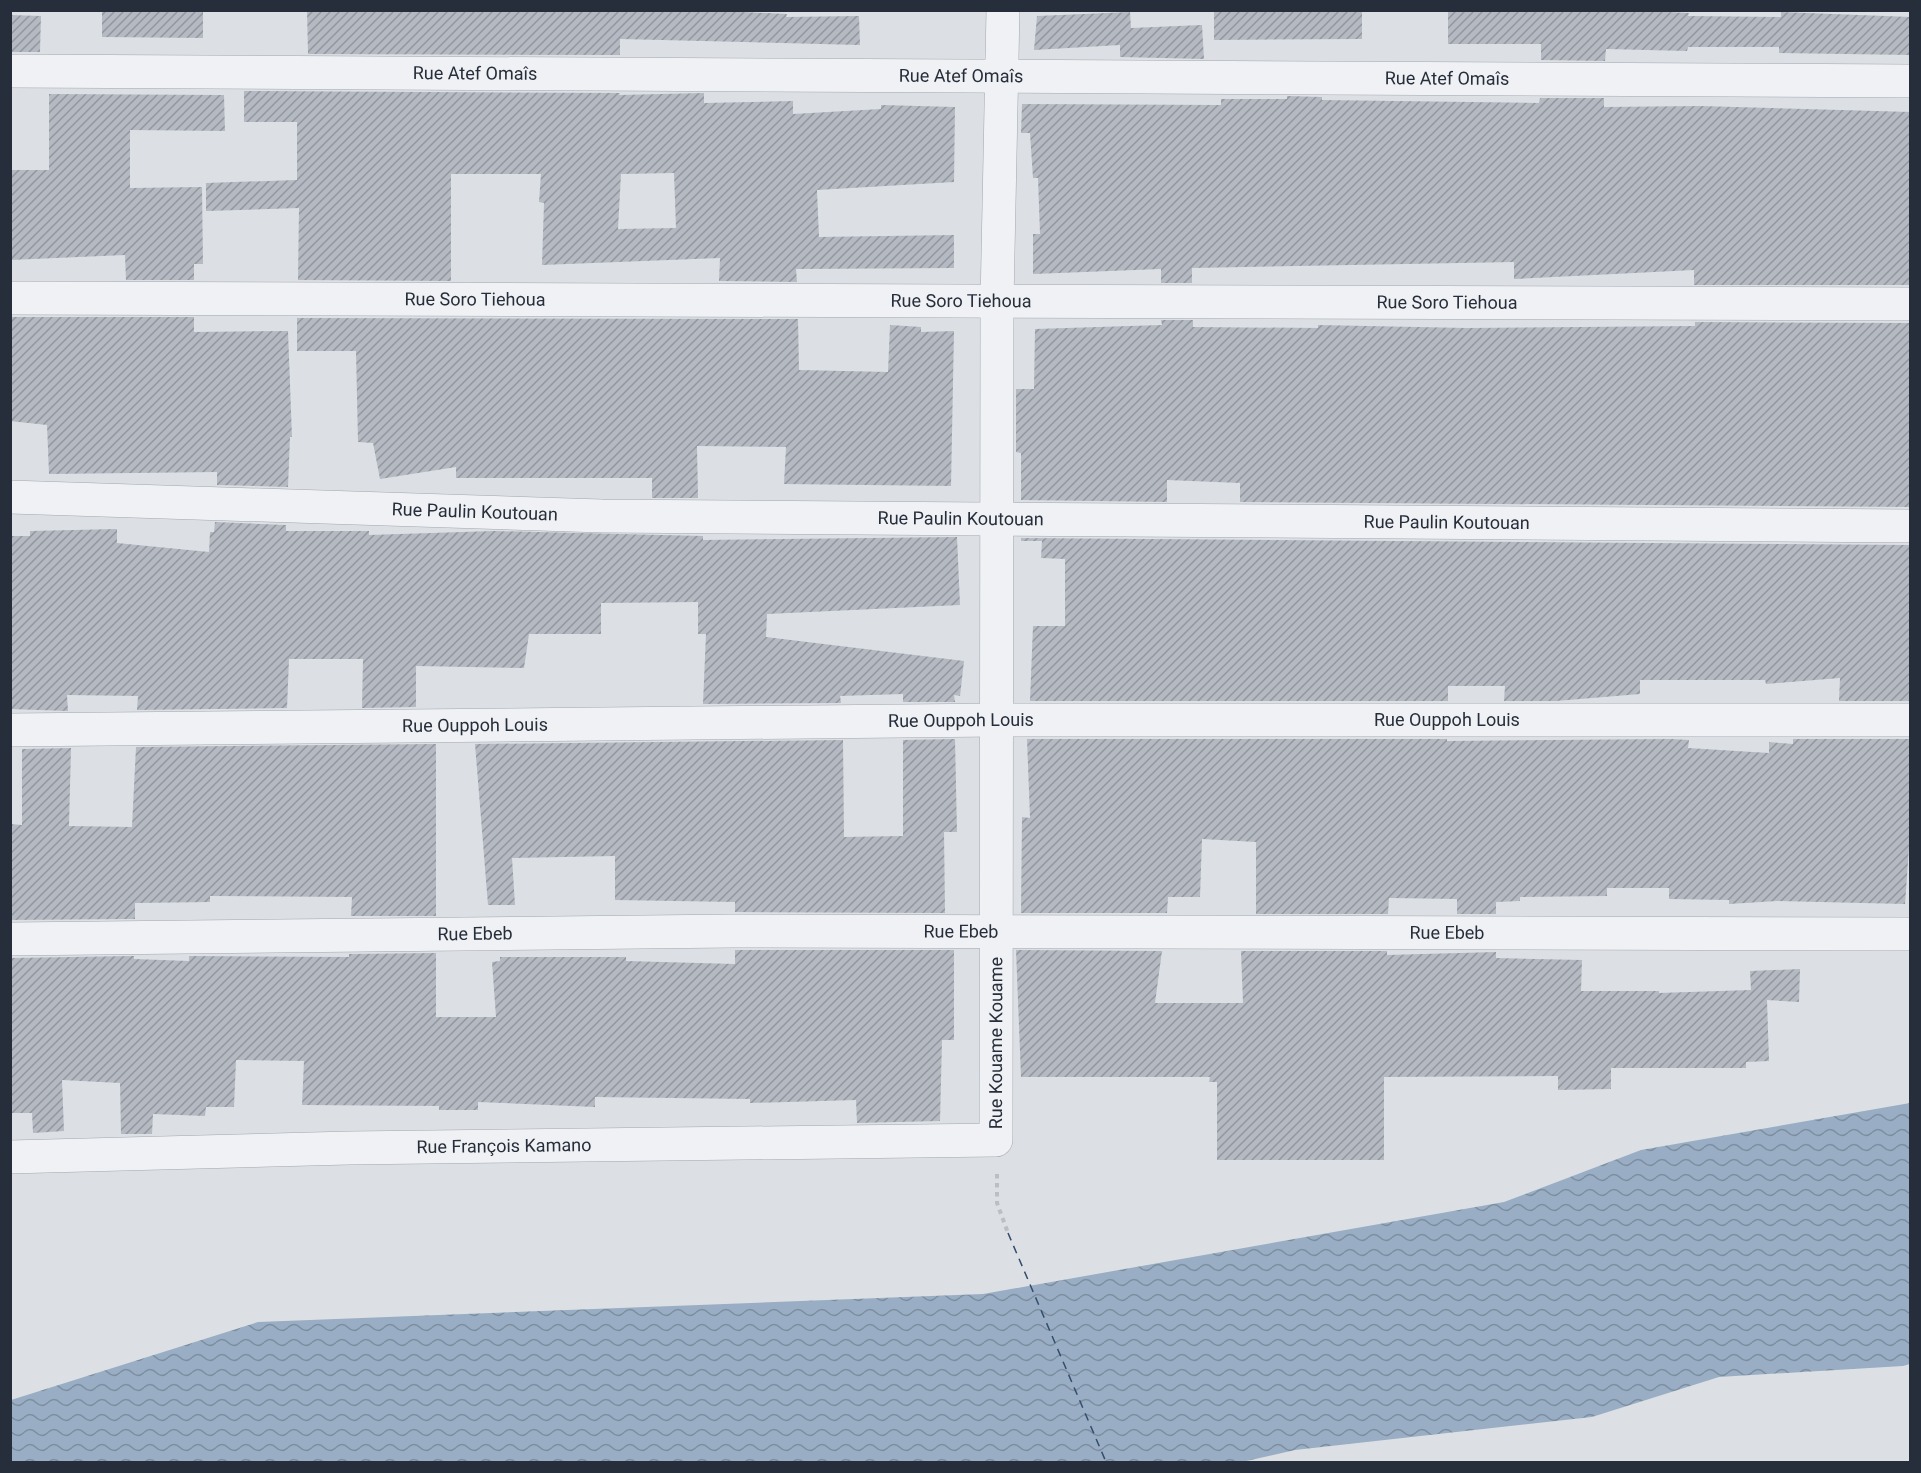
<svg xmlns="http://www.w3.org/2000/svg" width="1921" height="1473" font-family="Roboto,sans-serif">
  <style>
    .water { fill: url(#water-waves) }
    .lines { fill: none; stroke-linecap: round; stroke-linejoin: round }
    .ferry { stroke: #344d6b; stroke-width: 1.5; stroke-dasharray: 8 6; stroke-linecap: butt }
    .building { fill: url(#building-hatch); fill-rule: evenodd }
    .street-casing { stroke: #a2a7af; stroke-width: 34 }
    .path { stroke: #bbbec4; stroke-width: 4; stroke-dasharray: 4.5 4.5; stroke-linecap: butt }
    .street { stroke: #eff1f4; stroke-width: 33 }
    .labels { text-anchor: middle; stroke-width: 6; stroke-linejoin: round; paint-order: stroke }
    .street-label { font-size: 18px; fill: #272e3b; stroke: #ebeff3 }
  </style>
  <defs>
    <pattern id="water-waves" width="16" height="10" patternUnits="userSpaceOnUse" patternTransform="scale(1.5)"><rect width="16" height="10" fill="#99aec4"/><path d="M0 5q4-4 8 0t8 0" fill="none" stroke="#7d8ea0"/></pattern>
    <pattern id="building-hatch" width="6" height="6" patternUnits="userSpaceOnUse" patternTransform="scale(1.5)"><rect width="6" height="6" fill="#b4b9c2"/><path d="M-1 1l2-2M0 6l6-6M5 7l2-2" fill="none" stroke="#92979f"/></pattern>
  </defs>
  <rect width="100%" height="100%" fill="#dce0e5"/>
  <polygon class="water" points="1910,1103 1910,1364 1903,1366 1719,1377 1592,1417 1295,1450 1242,1462 11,1462 11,1400 258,1322 983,1294 1504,1202 1641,1150"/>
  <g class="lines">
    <polyline class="ferry" points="1008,1233 1106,1462"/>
  </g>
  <g class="building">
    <polygon points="102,10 203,10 203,38 102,37"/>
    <polygon points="307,10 700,10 787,14 786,17 859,16 860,45 620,39 620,55 308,54"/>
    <polygon points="1214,10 1362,10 1362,39 1214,40"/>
    <polygon points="1448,10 1626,10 1689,13 1688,16 1781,17 1781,12 1911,17 1911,55 1779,53 1779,47 1688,47 1687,51 1606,49 1605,61 1541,60 1541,44 1448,44"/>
    <polygon points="1130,12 1131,28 1202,25 1204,59 1120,57 1120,45 1034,50 1037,16"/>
    <polygon points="10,15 41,16 40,52 10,52"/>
    <path d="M244,91l376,2 -1,2 85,-2v10l89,-2v13l88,-5v-4l74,2 -1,75 -137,8 2,47 135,-2v33l-158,1 1,13 -78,-1 1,-23 -178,7 2,-62 -5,-1 2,-28h-90v107l-153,-1 1,-72 -93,3v-28l91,-3v-58h-53zM674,173l2,55 -58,1 3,-55z"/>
    <polygon points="49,94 224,95 225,131 130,130 130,188 202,187 203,264 194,264 194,280 126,280 125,255 10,260 10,170 49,170"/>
    <polygon points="1287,96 1322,97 1322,100 1539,103 1540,98 1604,98 1604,107 1700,106 1911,112 1911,285 1694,285 1694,270 1514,279 1514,262 1192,268 1192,283 1161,283 1161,269 1033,274 1033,234 1040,234 1038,178 1033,178 1030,133 1021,133 1022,104 1221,105 1221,99 1287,99"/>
    <polygon points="10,317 194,317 194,332 288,331 292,437 290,437 288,487 217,485 217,472 49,474 47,425 10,421"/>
    <polygon points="297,318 798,319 799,370 888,372 890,325 921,327 921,332 954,331 951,486 784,484 786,447 697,446 698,498 652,498 652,478 456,478 456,467 380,479 373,443 358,442 356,351 297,351"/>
    <polygon points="1161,320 1193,320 1193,327 1318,328 1318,325 1467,328 1695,326 1695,322 1911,323 1909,507 1240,502 1240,483 1167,480 1167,502 1021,500 1021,453 1016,452 1016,389 1034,389 1035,329 1162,325"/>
    <polygon points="215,522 286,525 286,531 369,531 369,535 494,531 703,536 703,540 957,537 960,605 767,614 766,637 964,661 960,696 954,695 955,702 903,702 903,694 840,696 841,703 703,704 706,634 698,634 698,602 601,603 601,634 529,634 524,668 416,666 416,707 362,708 363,659 289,659 287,708 137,710 138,696 67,695 68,711 10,709 10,536 30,536 30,531 117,529 117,543 209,552 210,532 214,532"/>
    <polygon points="1021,538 1910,545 1911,701 1839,701 1840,678 1766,684 1765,680 1640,680 1640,694 1556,701 1504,701 1505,686 1448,686 1448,701 1030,701 1033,626 1065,626 1065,559 1041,558 1042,541 1021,541"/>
    <polygon points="955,739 957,832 944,832 945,913 735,912 735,902 615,900 615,856 512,858 515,905 488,905 475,744 843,740 844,837 903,836 903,740"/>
    <polygon points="1027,739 1447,739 1447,741 1671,739 1689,740 1688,748 1769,753 1769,742 1793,744 1793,739 1911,739 1911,820 1905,904 1777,901 1729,904 1729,900 1669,899 1669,888 1607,888 1607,896 1520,897 1520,901 1496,902 1496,914 1457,914 1457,899 1389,898 1388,914 1256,914 1256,842 1202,839 1200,897 1168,897 1167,913 1021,913 1022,817 1030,818"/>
    <polygon points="436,744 436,916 351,916 352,897 210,896 210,902 135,903 135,919 10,920 10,824 22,825 22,749 71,748 69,826 132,827 136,747"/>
    <polygon points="735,950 954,950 954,1040 942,1040 940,1121 857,1123 856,1100 750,1103 750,1099 595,1097 595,1107 478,1102 478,1110 439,1110 439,1106 302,1105 304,1061 236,1060 234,1107 206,1107 205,1116 153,1114 152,1134 121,1134 120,1083 62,1080 64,1131 33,1133 32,1113 10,1113 10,958 134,956 134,959 189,961 189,956 349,957 349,954 436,953 436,1017 496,1017 492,962 500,961 500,957 626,957 626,961 735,964"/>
    <polygon points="1016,950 1162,951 1155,1003 1243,1003 1241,951 1387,951 1387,955 1496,952 1496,958 1582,960 1581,991 1659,991 1659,993 1751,990 1750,971 1800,969 1799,1002 1767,1000 1769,1061 1746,1062 1746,1068 1611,1068 1611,1089 1558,1090 1558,1076 1384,1077 1384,1160 1217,1160 1217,1082 1209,1082 1210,1077 1021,1077"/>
  </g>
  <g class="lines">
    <g class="street-casing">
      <g id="street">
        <path id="s1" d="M10,71l1900,10"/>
        <path id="s2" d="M10,298l1900,6"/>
        <path id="s3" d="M10,497l592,19 1308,10"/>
        <path id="s4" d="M10,730l987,-10h913"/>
        <path id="s5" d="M10,939l723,-8 1177,3"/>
        <path id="s6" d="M10,1157l339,-9 647,-8 1,-838 6,-292"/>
      </g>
    </g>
    <polyline class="path" points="997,1174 997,1203 1008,1233"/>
    <use href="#street" class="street"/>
  </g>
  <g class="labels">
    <g class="street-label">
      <text dy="6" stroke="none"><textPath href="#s1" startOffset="465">Rue Atef Omaîs</textPath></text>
      <text dy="6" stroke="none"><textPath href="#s1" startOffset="951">Rue Atef Omaîs</textPath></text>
      <text dy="6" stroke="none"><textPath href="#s1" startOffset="1437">Rue Atef Omaîs</textPath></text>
      <text dy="6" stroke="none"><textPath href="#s2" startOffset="465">Rue Soro Tiehoua</textPath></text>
      <text dy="6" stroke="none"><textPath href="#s2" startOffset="951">Rue Soro Tiehoua</textPath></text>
      <text dy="6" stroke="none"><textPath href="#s2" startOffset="1437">Rue Soro Tiehoua</textPath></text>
      <text dy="6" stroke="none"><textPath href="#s3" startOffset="465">Rue Paulin Koutouan</textPath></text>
      <text dy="6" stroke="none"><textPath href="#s3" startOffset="951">Rue Paulin Koutouan</textPath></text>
      <text dy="6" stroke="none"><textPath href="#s3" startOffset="1437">Rue Paulin Koutouan</textPath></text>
      <text dy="6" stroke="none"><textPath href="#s4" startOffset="1437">Rue Ouppoh Louis</textPath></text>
      <text dy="6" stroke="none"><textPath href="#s4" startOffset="951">Rue Ouppoh Louis</textPath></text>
      <text dy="6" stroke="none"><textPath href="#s4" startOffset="465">Rue Ouppoh Louis</textPath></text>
      <text dy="6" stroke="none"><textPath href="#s5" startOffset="951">Rue Ebeb</textPath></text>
      <text dy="6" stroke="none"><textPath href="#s5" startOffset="1437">Rue Ebeb</textPath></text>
      <text dy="6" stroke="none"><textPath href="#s5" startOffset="465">Rue Ebeb</textPath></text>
      <text dy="6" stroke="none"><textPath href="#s6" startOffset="1083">Rue Kouame Kouame</textPath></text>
      <text dy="6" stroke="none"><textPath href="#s6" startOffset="494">Rue François Kamano</textPath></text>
    </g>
  </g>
  <rect width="1921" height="1473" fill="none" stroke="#272e3b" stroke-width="24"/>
</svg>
